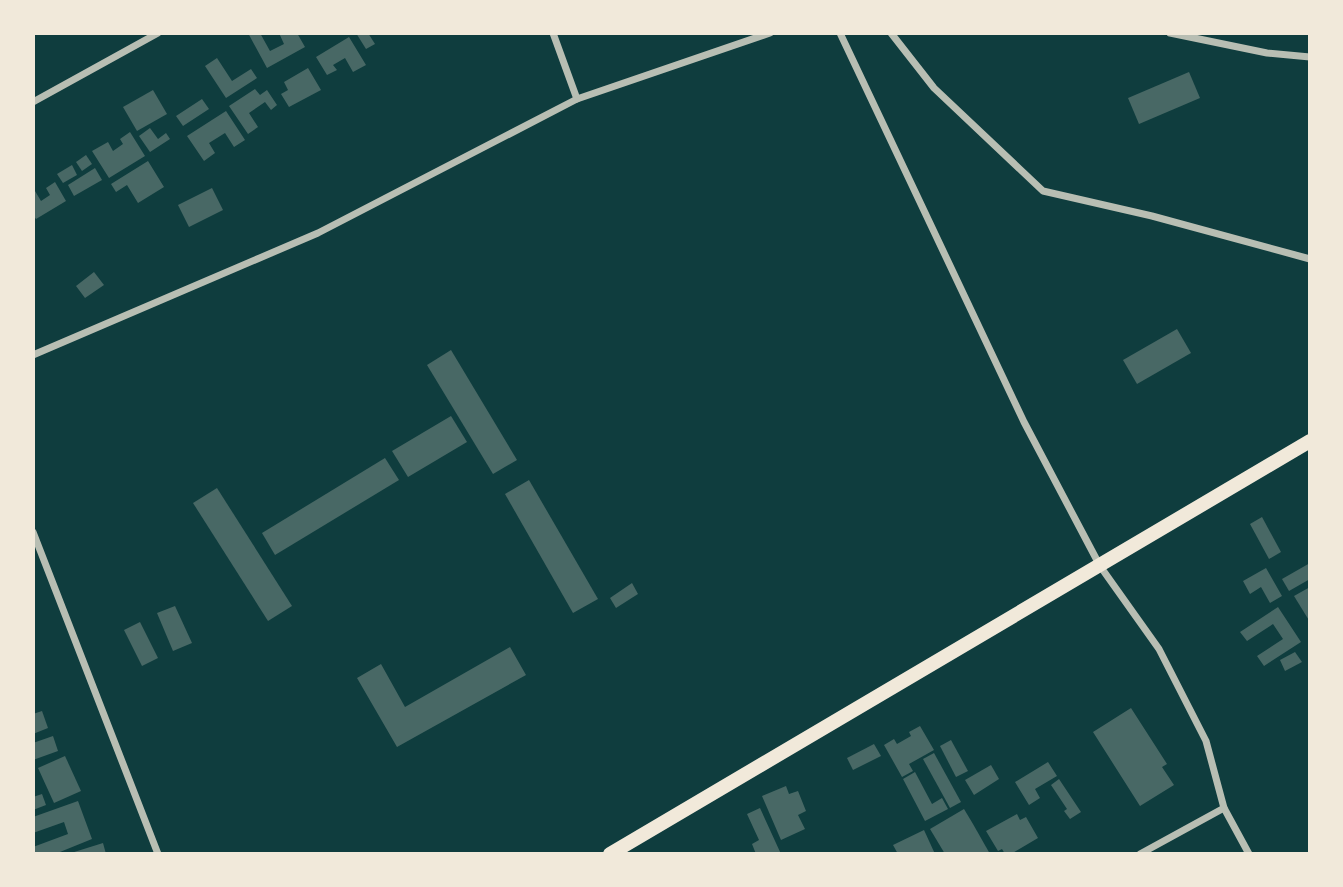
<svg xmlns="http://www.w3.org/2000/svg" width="1343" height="887" font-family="'Varela Round',sans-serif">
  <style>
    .building { fill: #486865 }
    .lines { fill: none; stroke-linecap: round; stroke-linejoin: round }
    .minor { stroke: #b8beb3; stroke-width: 7 }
    .secondary { stroke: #f1e9da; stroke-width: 14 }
  </style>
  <rect width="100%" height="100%" fill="#0f3d3e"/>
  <g class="building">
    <polygon points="248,33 260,33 270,51 284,44 279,33 297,33 305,47 267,68"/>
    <polygon points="356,33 368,33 375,44 366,49"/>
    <polygon points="349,37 366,65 353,72 345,58 333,65 337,70 327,75 316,57"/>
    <polygon points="217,58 232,81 251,69 257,78 226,98 205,66"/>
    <polygon points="308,68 321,90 289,107 281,94 288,90 284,82"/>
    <polygon points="1189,72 1200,98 1139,124 1128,98"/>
    <polygon points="255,89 260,95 267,90 277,105 271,110 265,102 249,113 258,127 248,134 229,106"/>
    <polygon points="153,90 167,114 137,131 123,107"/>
    <polygon points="202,99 209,109 183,126 176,116"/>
    <polygon points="226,111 245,140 234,147 225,133 209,143 215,153 204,161 187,136"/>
    <polygon points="150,128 158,139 166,133 170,139 150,152 139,136"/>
    <polygon points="130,132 145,156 109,178 92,151 108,142 113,151 123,144 120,139"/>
    <polygon points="86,155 92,164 82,171 76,162"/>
    <polygon points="148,161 164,187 138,203 127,185 116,192 111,184"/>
    <polygon points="72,165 77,175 63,183 57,174"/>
    <polygon points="95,168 102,180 74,196 68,185"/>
    <polygon points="55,182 66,201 36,219 33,215 33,192 35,191 41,201 50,195 46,188"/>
    <polygon points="212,188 223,210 189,227 178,205"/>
    <polygon points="94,272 104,285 85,298 76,286"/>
    <polygon points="1177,329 1191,353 1137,384 1123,360"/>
    <polygon points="451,350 517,460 493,474 427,365"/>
    <polygon points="451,416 467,442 408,477 392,451"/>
    <polygon points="385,458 399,480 275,555 262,533"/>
    <polygon points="529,480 598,599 573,613 505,494"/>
    <polygon points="217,488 292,606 268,621 193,503"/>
    <polygon points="1262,517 1281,552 1269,559 1250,524"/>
    <polygon points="1310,563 1310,579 1289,591 1282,579"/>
    <polygon points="1266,568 1282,596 1270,603 1261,587 1250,594 1243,581"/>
    <polygon points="632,583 638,594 616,608 610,598"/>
    <polygon points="1310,587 1310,622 1294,596"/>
    <polygon points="175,606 192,643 173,651 157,613"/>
    <polygon points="1278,607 1301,642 1264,666 1257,656 1283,639 1273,624 1247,641 1240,632"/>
    <polygon points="140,622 158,658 142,666 124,630"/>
    <polygon points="510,647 526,675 397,747 357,678 381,664 405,707"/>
    <polygon points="1295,652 1302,662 1285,671 1280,660"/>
    <polygon points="1131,708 1167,764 1162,767 1174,785 1140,806 1093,732"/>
    <polygon points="42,711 48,728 33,734 33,714"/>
    <polygon points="920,726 934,750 909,764 913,771 902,777 884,745 894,739 897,744 911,736 909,732"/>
    <polygon points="53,736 58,751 33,760 33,743"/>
    <polygon points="951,740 968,771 956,777 940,746"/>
    <polygon points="874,744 881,756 853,770 847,758"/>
    <polygon points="934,753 961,802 950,808 923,759"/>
    <polygon points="65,756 81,791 54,803 38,768"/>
    <polygon points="1048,762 1057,776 1035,789 1040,798 1029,805 1015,782"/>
    <polygon points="991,765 999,779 974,795 965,780"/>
    <polygon points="915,772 932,804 942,798 948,809 925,821 903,779"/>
    <polygon points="1059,779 1081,812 1070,819 1064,811 1067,809 1051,785"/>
    <polygon points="786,786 789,794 798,791 806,811 798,815 805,829 781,840 762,796"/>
    <polygon points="42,794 46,805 33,810 33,797"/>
    <polygon points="78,801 92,839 55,854 33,854 33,847 68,834 64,822 33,833 33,817"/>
    <polygon points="760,808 781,854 756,854 752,844 759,840 747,814"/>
    <polygon points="964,809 973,824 990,854 945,854 930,829"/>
    <polygon points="1017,814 1020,820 1026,817 1038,838 1011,854 1005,854 1002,849 998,851 986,831"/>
    <polygon points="924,830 935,854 898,854 893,845"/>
    <polygon points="103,843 106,854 71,854 71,853"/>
  </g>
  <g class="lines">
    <g class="minor">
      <polyline points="553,33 577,99"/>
      <polyline points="840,33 1024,422 1100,566 1159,649 1206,741 1224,808 1249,854"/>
      <polyline points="891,33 934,88 1043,191 1152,216 1310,259"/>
      <polyline points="1170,33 1267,53 1310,57"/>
      <polyline points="33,102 158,33"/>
      <polyline points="33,355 318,233 577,99 770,33"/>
      <polyline points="33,532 158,854"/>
      <polyline points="1140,854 1224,808"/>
    </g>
    <polyline class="secondary" points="610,854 1310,441"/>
  </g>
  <rect width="1343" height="887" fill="none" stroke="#f1e9da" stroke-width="70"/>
</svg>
